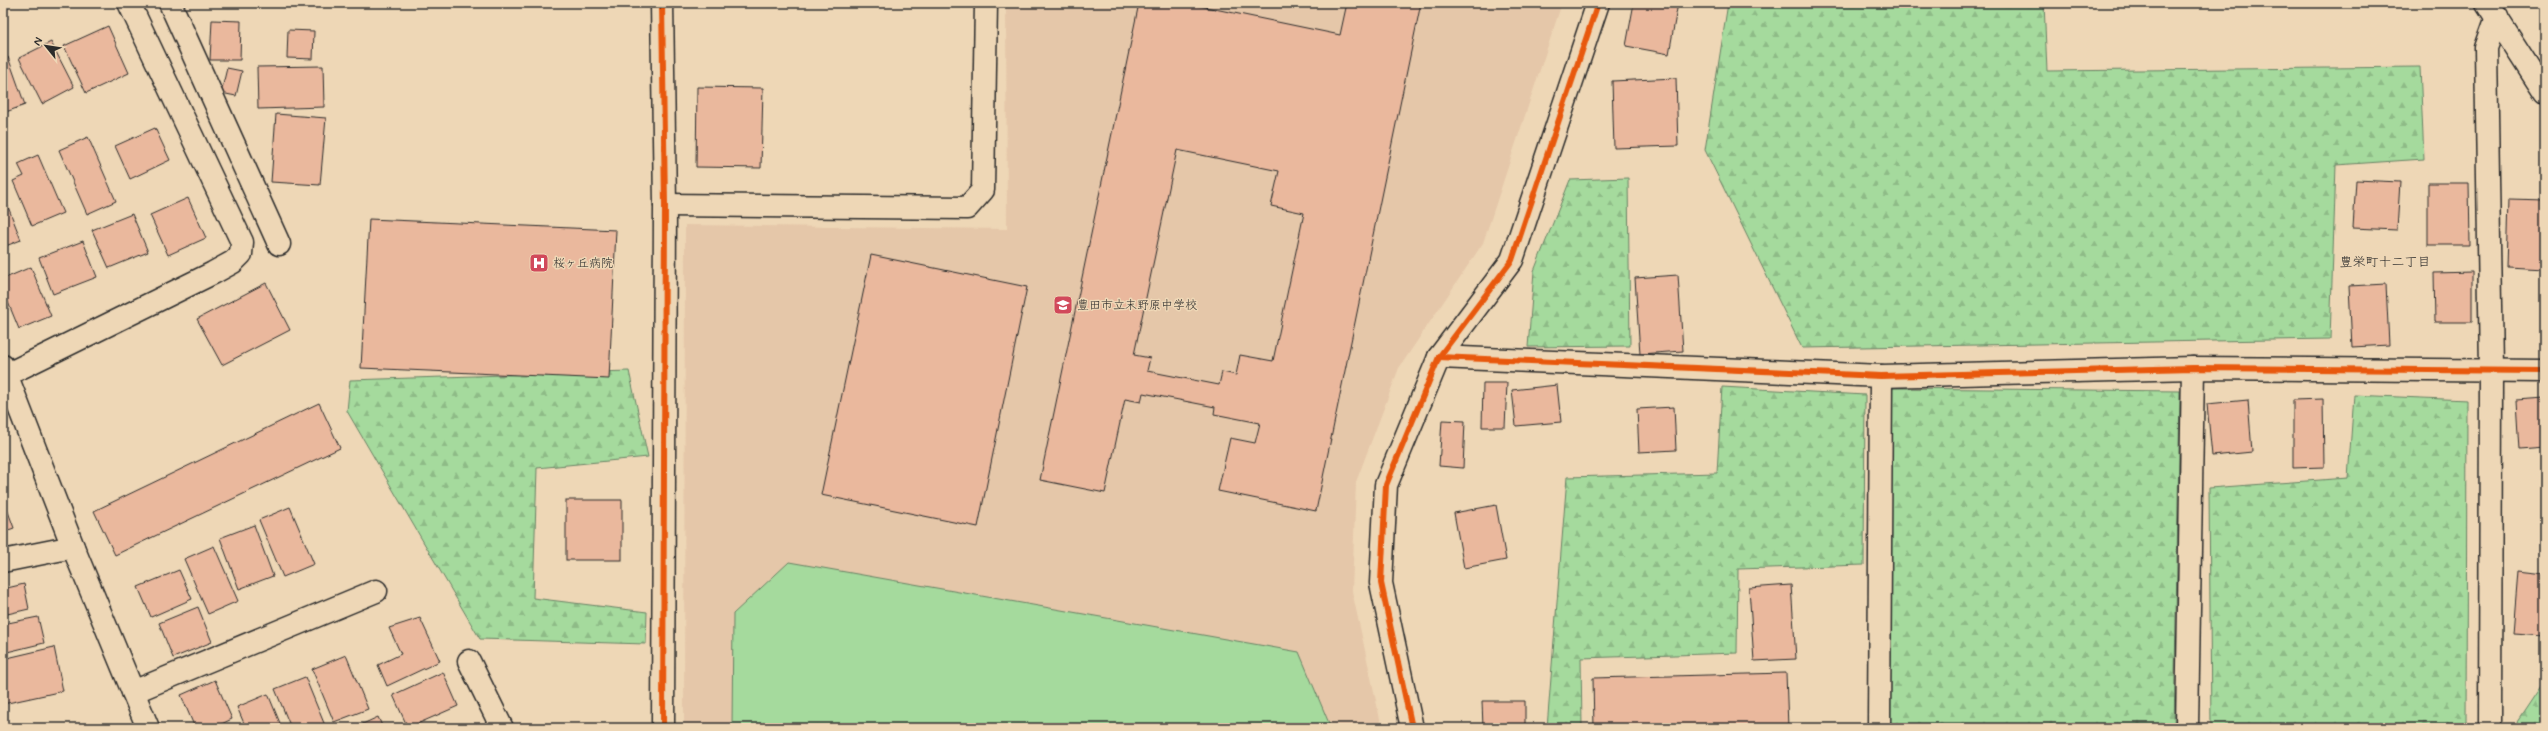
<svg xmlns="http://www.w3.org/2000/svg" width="2548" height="731" font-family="Mynerve,'Klee One',sans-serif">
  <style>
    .built { fill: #e5c7a9 }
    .forest { fill: url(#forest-firs); stroke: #688264 }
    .pitch { fill: #a5da9d; stroke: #688264 }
    .building { fill: #eab89d; stroke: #2b2b2b; fill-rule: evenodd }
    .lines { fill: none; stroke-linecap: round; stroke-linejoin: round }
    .street-casing { stroke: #2b2b2b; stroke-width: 25 }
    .secondary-casing { stroke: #2b2b2b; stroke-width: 25 }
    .street { stroke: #eed7b6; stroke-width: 22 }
    .secondary { stroke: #eed7b6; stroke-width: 22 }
    .rail { stroke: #2b2b2b; stroke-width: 3 }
    .cycleway-casing { stroke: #eed7b6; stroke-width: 8 }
    .cycleway { stroke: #e8590c; stroke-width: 6 }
    .labels { text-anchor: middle; stroke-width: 3; stroke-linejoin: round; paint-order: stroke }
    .poi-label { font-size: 12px; fill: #2b2b2b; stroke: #eed7b6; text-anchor: start }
    .neighbourhood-label { font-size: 13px; fill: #2b2b2b; stroke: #eed7b6 }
  </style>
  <defs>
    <pattern id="forest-firs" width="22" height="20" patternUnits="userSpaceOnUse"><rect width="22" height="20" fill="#a5da9d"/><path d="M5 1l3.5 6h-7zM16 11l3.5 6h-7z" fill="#8ebb87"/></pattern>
  </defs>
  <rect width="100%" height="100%" fill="#eed7b6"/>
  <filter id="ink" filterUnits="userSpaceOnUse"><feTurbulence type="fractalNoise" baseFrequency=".025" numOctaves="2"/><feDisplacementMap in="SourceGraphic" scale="8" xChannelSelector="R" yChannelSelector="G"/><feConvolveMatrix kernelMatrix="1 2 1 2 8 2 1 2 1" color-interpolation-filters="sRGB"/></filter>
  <g filter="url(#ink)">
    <polygon class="built" points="1006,3 1562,3 1483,243 1399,368 1356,482 1352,591 1382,728 684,728 685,225 1007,229"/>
    <g class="forest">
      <polygon points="1728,3 2044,3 2047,71 2420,67 2424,159 2336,165 2330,339 1802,348 1705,150"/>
      <polygon points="1628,178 1630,346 1528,347 1534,271 1570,180"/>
      <polygon points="629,371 648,457 537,468 533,598 647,612 646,644 480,639 347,411 350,380"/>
      <polygon points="1722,387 1865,395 1864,565 1738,569 1737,653 1581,658 1582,728 1547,728 1567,477 1717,473"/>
      <polygon points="1891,388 2180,391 2174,728 1889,728"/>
      <polygon points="2354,395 2467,400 2466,728 2211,728 2209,488 2348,478"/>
      <polygon points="2545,680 2545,728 2513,728"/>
    </g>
    <polygon class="pitch" points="789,562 1299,652 1331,728 732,728 733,614"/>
    <g class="building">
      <path d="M1139,3h47l154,32 7,-32h74l-105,508 -98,-20 12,-53 25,5 5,-20 -46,-9 1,-7 -72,-14 -2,9 -16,-3 -20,94 -65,-13zM1177,150l102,21 -8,35 33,7 -31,148 -33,-6 -4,20 -14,-3 -3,13 -72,-14 3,-13 -16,-3z"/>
      <polygon points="1634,3 1678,3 1669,54 1626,46"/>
      <polygon points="212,20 241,21 240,60 210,60"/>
      <polygon points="108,26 129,73 86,93 64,46"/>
      <polygon points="288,30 314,31 313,59 287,58"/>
      <polygon points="51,42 74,87 42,104 19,58"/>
      <polygon points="8,57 25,105 3,113 3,59"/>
      <polygon points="323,66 324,107 258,109 257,67"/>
      <polygon points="227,68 242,71 236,96 221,93"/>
      <polygon points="1676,78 1678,146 1614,148 1612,81"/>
      <polygon points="697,87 763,88 761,168 696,167"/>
      <polygon points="276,114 326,118 320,185 271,182"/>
      <polygon points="155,128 170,160 130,179 115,146"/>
      <polygon points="88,137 116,201 87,214 59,150"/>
      <polygon points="38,155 63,213 32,226 13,181 24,176 18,164"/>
      <polygon points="2356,180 2400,182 2397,230 2353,228"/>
      <polygon points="2428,183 2469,183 2470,245 2428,245"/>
      <polygon points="3,194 21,240 3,247"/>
      <polygon points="188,198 206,238 168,255 150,215"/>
      <polygon points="2509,199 2545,200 2545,269 2507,267"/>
      <polygon points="132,214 148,252 109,268 92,230"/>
      <polygon points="369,219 616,230 609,379 361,368"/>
      <polygon points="83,241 97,277 53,294 39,258"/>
      <polygon points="871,255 1027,287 978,527 821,495"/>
      <polygon points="31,267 51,316 19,329 3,290 3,279"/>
      <polygon points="2472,272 2472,322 2435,322 2434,273"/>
      <polygon points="1678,275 1683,351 1640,354 1635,278"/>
      <polygon points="266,283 290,330 222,365 197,319"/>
      <polygon points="2386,284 2389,345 2352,347 2349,286"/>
      <polygon points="1483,383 1507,383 1505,427 1482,427"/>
      <polygon points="1557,385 1561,422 1516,426 1512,390"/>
      <polygon points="2545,398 2545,448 2519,450 2516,400"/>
      <polygon points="2323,399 2324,467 2293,468 2293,400"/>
      <polygon points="2248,400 2252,452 2212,456 2207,404"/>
      <polygon points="319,403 340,448 115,555 94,511"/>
      <polygon points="1674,407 1676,450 1639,452 1637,409"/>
      <polygon points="1442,420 1465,421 1463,468 1439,466"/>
      <polygon points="3,498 14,528 3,532"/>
      <rect x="566" y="500" width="56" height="60"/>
      <polygon points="1496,505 1506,560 1464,568 1454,513"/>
      <polygon points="290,507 314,564 283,577 259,520"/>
      <polygon points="254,525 273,576 239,589 220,538"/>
      <polygon points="214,546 238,601 208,614 184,559"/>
      <polygon points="179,570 192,599 151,617 138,587"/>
      <polygon points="2518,571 2545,574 2545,635 2513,633"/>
      <polygon points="24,584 29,609 3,615 3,589"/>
      <polygon points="1791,585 1796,659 1754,661 1749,588"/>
      <polygon points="198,607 212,642 173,658 159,623"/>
      <polygon points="38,617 44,643 3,653 3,624"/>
      <polygon points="420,618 440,661 387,686 378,665 401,654 389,628"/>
      <polygon points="54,647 63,691 3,704 3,659"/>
      <polygon points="346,655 368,709 334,722 312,669"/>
      <polygon points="443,672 458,706 408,728 393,695"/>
      <polygon points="1786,673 1788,728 1594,728 1593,678"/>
      <polygon points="305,677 326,728 291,728 275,689"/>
      <polygon points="215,680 232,719 213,728 195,728 181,695"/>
      <polygon points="268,694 282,728 246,728 237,707"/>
      <polygon points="1482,701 1525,701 1525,728 1483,728"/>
      <polygon points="378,717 383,728 354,728"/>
    </g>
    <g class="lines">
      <g class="street-casing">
        <g id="street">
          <polyline points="170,3 279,244"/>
          <polyline points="662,3 665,205 663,728"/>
          <polyline points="665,205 967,208 983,190 986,3"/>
          <polyline points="1439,357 1881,376 2193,368 2545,371"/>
          <polyline points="3,366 73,547 148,728"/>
          <polyline points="6,375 213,273 233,262 241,254 242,242 129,3"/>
          <polyline points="3,561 73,547"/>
          <polyline points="469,661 502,728"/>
          <polyline points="133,692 376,591"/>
          <polyline points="1412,728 1381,583 1386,485 1439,357 1512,260 1598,3"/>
          <polyline points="1879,728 1881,376"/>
          <polyline points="2187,728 2193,368"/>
          <polyline points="2490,728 2491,370 2486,48 2497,17"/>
        </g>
      </g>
      <g class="secondary-casing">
        <polyline id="secondary" points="2487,3 2545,93"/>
      </g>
      <use href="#street" class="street"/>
      <use href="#secondary" class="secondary"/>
      <polyline class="rail" points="2542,3 2545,8"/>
      <g class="cycleway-casing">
        <g id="cycleway">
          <polyline points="662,3 665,205 663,728"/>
          <polyline points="1439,357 1881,376 2193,368 2545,371"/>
          <polyline points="1412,728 1381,583 1386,485 1439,357 1512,260 1598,3"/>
        </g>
      </g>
      <use href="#cycleway" class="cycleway"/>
    </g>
  </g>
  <defs>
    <g id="hospital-square" transform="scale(1)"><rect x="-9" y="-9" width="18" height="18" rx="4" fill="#d1495b" stroke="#eed7b6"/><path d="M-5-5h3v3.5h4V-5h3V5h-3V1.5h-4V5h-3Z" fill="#fff"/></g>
    <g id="school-square" transform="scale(1)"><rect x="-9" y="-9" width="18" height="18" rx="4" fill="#d1495b" stroke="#eed7b6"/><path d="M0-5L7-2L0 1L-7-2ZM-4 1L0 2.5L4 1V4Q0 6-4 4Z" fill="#fff"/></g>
  </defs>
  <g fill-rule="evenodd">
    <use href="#hospital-square" x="539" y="263"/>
    <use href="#school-square" x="1063" y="305"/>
  </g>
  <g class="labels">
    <g class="poi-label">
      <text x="553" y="267">桜ヶ丘病院</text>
      <text x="1077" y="309">豊田市立末野原中学校</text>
    </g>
    <g class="neighbourhood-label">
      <text x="2385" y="266">豊栄町十二丁目</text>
    </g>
  </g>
  <rect width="2548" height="731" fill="none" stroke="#eed7b6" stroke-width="16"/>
  <rect x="8" y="8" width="2532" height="715" fill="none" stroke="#2b2b2b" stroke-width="1.5" filter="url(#ink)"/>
  <g transform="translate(46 46) rotate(300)" stroke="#eed7b6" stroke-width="3" paint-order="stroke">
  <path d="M0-3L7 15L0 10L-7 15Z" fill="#2b2b2b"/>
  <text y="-6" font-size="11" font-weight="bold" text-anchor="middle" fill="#2b2b2b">N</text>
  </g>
</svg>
